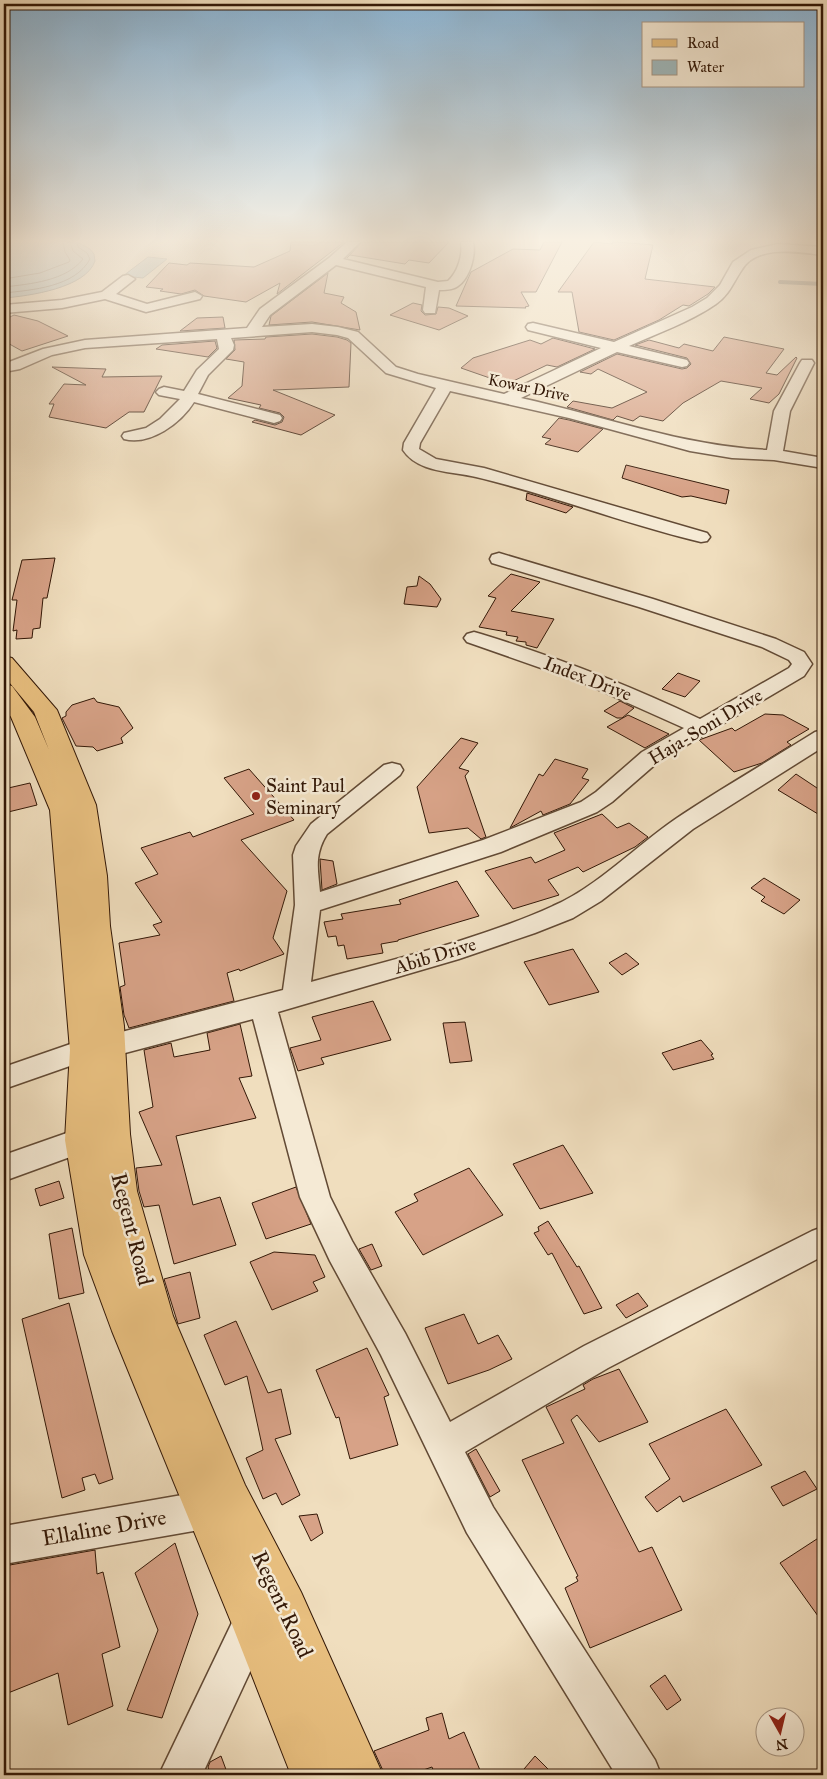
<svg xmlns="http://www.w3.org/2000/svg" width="827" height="1779" font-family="'IM FELL Great Primer',serif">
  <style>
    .water { fill: #a0b9bd; stroke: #747974 }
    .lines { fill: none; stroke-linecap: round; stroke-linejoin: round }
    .shore { stroke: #6a6862; stroke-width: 1 }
    .stream { stroke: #747974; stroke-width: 4 }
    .building { fill: #d7a287; stroke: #331807 }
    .minor-casing { stroke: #624a35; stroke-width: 3 }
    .major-casing { stroke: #331807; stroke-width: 2 }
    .minor { fill: #f5ead5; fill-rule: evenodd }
    .major { fill: #e8bf7f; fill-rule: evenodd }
    .poi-dot { fill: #8f2418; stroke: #f5ead5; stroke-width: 2 }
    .labels { text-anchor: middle; stroke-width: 5; stroke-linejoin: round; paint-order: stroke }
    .far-street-label { font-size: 16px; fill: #331807; stroke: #f5ead5 }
    .street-label { font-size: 19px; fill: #331807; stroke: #f5ead5 }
    .poi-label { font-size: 19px; fill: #331807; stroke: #f5ead5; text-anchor: start }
    .near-street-label { font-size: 22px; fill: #331807; stroke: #f5ead5 }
  </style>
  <rect width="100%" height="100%" fill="#f0debe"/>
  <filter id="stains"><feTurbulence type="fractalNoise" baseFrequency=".004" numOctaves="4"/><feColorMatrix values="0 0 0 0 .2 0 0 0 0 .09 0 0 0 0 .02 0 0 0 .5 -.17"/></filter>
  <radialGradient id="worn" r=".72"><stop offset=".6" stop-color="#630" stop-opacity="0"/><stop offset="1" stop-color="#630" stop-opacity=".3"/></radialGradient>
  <g class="water">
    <path d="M4,242h73l13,7 4,5 1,7c-9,27 -66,35 -91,37z"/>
    <polygon points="148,257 167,259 143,278 123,276"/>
  </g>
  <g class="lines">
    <g class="shore">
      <polyline points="4,279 40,273 69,262 70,260 65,252 63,242"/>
      <path d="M4,287c26,-3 62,-6 79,-28l-10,-8 -3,-9"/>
      <path d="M4,293c28,-3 71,-6 86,-34l-3,-6 -9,-6 -1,-5"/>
    </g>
    <polyline class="stream" points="780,282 823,284"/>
  </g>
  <g class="building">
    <polygon points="291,242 344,242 277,294 280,283 246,302 204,296 195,290 181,294 160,291 163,289 146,287 169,263 187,265 190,263 254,267 290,251"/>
    <polygon points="362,242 449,242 429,263 409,260 405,264 350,255 347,258"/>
    <polygon points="544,242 562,242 536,292 521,292 529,306 525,307 526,308 456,306 471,272 513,249 540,250"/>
    <polygon points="594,242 612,244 613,242 617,242 653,245 645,279 715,287 708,294 689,306 683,305 659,320 614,340 579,332 572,292 558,292"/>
    <polygon points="328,273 324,293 344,297 341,303 356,312 360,330 312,322 269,325 271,316"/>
    <polygon points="413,303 422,305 421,311 425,315 436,314 438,307 449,308 468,316 439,330 390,315"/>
    <polygon points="14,315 38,321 68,336 22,351 4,341 4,320"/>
    <polygon points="223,317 225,328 180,331 197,318"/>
    <polygon points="312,334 337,337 347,340 351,343 349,387 273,390 335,415 301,435 252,422 255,420 275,425 282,422 284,417 280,413 259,408 261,405 228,398 242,386 244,362 226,359 235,350 234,340 265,339 266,337"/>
    <polygon points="724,337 784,349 766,373 777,375 796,357 797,358 779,394 769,403 750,399 762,388 721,381 683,403 663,421 640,416 633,421 617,416 613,420 567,407 573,401 612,408 647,392 598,369 591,374 580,372 617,354 682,369 687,368 691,364 687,358 635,345 649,340 679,348 684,344 713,351"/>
    <polygon points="553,338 595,349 557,367 547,365 507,384 461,368 473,358 530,340 541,344"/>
    <polygon points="215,341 217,348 208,357 156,349 162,345"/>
    <polygon points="52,367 106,369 102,377 162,376 144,412 129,412 106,428 49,417 54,404 49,404 64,384 86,385"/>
    <polygon points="559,418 569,420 603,429 578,452 545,444 551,439 542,437"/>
    <polygon points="626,465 729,490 726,504 691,496 682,497 622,478"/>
    <polygon points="527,493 560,503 573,507 566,513 526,500"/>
    <polygon points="55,558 47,598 43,598 40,628 33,629 32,638 16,639 17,630 13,631 17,600 12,600 22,560"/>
    <polygon points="511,574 540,582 511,611 554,619 537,648 526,645 526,642 516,641 518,637 506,635 507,632 479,627 496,598 488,596"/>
    <polygon points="419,576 430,584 441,599 437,607 404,604 407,587 417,586"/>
    <polygon points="678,673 700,681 685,697 662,689"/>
    <polygon points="94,698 97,702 119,707 133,728 121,738 123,743 97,751 93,747 76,746 62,718 66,716 66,712 72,705"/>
    <polygon points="620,701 634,708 622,718 617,718 604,711"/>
    <polygon points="765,714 783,715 809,729 787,742 791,745 762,763 734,772 699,740 732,728 735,731"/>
    <polygon points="628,715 669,734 645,748 607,727"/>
    <polygon points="461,738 478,743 459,768 469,771 465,776 486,837 481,839 468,828 429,833 417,787"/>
    <polygon points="555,759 588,769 582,778 589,780 570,804 543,815 541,811 510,828 539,774 543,776"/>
    <polygon points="249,769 294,820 241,840 287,891 273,938 284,954 240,971 239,969 227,973 234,1001 129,1028 124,1015 120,987 125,985 119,943 160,935 153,925 162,922 135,883 158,874 141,848 190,832 193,837 254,814 224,778"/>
    <polygon points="796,774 823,792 823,817 778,790"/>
    <polygon points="30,783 37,805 4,813 4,789"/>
    <polygon points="602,814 617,828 629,823 648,837 635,847 583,872 578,867 548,880 559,895 513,909 485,871 531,857 535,863 565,850 554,833"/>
    <polygon points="320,859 333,861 337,884 322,890"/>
    <polygon points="764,878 800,900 784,914 761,901 765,897 751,888"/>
    <polygon points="457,881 479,916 398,940 398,941 381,944 383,953 347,959 344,945 338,946 336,936 328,937 324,922 343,919 341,914 401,904 399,900"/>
    <polygon points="573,949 599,992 549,1005 524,962"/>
    <polygon points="626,953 639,964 622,975 609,963"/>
    <polygon points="373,1001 391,1040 321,1058 324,1064 298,1071 290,1048 321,1040 312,1017"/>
    <polygon points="465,1022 472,1061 450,1063 443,1023"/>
    <polygon points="240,1024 252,1076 239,1078 256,1118 176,1136 193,1205 220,1197 236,1245 174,1264 159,1205 144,1207 139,1191 136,1168 162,1165 139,1112 153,1107 144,1050 171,1043 174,1057 210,1050 207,1033"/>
    <polygon points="701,1040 713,1054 711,1055 714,1059 673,1070 662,1053"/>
    <polygon points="563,1145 593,1193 540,1209 513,1164"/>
    <polygon points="469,1168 503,1215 423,1255 395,1212 418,1201 414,1194"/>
    <polygon points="59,1181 64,1198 40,1206 35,1189"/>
    <polygon points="296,1187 311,1224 266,1239 252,1203"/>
    <polygon points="548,1221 577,1267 579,1266 602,1308 584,1314 552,1253 548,1255 534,1233 539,1231 538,1227"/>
    <polygon points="72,1228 84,1293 59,1299 49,1234"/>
    <polygon points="372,1244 382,1266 371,1270 359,1249"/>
    <polygon points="274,1252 315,1255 325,1277 313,1282 318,1291 272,1310 250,1262"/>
    <polygon points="190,1272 200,1318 178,1324 164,1279"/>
    <polygon points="638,1293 648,1306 626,1318 616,1305"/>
    <polygon points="69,1303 113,1479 99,1484 95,1474 82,1478 85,1490 62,1498 22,1319"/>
    <polygon points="464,1314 478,1344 498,1335 512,1359 489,1370 448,1384 425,1328"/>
    <polygon points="236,1321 268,1393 281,1389 291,1434 275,1439 300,1495 282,1505 276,1493 263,1499 246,1458 263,1450 247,1376 225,1385 204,1335"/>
    <polygon points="367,1348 389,1395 384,1397 398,1445 350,1459 339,1417 336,1418 316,1370"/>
    <polygon points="619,1369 648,1422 599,1442 577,1415 571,1420 639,1552 652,1547 682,1610 590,1648 565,1588 578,1581 576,1577 578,1576 522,1460 564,1443 546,1407 585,1389 583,1385 593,1379"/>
    <polygon points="726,1409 762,1465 683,1502 680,1496 657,1512 645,1497 670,1479 649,1444"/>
    <polygon points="476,1449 500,1491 490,1497 468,1454"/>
    <polygon points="805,1471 817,1489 783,1506 771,1487"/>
    <polygon points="317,1514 323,1533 311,1541 299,1516"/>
    <polygon points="823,1535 823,1623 780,1563"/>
    <polygon points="175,1543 198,1614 162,1718 127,1710 158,1630 135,1573"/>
    <polygon points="95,1550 97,1574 103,1572 120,1647 102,1654 113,1706 68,1725 58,1673 8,1693 4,1665 4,1566"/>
    <polygon points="665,1675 681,1700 667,1710 650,1686"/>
    <polygon points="442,1713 449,1739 464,1732 482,1775 435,1775 432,1767 409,1775 385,1775 374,1751 429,1730 426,1718"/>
    <polygon points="221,1756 228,1775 211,1775 208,1767 210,1762"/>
    <polygon points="535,1756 554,1775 519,1775"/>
  </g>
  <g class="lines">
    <g class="minor-casing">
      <g id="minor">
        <path d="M347,242h13l-17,17 95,23 10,-1c10,-9 15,-26 13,-39h12c3,13 -3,36 -15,44 -5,4 -13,4 -19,4l-4,23h-10l-2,-3 3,-23 -90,-22 -66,50 -8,12 50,-3 26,3 20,5 38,35 22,7 86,20 97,-46 -73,-18 -2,-3 2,-3 5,-1 81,19 78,-35 15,-9 13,-13 13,-23 18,-12 27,-6 45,3v8c-25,-3 -67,-11 -82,16 -8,12 -12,24 -25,33 -26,18 -58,29 -87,42l58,14 2,3 -2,3 -5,1 -65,-15 -96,46c82,18 162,48 246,52l7,-39 26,-48 2,-3h10l2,3 -24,48 -7,40 40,7v10l-49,-8 -42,-2 -42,-7 -121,-33 -119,-27 -30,52 -1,6 17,10 48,9 223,65 3,4 -3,4 -6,1c-76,-18 -149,-47 -225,-65 -24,-6 -58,-4 -73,-27l1,-7 32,-55 -50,-15 -38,-35 -11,-3 -25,-3 -81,6 3,7 -1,5 -25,25 -10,19 82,21 2,3 -2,3 -6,2 -80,-21c-13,21 -44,44 -70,37l-2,-3 2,-3 22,-5 14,-9 20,-20 -21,-4 -3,-3 3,-3 5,-2 20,4 13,-21 22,-21 -2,-10 -132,9 -33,7 -32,14 -16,3v-8l39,-15 42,-9 162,-12 13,-19 69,-51z"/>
        <polygon points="128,275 135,279 116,294 147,304 195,292 202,296 200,299 146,312 105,299 62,308 4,313 4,305 62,300 102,292 123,276"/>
        <path d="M499,553l154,46 123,40 28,13 8,12 -8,12 -146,86 -46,40 -15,10 -96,40 -181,58 -9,72c79,-22 168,-42 242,-76 44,-19 84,-61 124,-88 45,-30 92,-57 138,-86l8,-2v17l-130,82 -92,72 -28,17 -38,15 -76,26 -181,53 52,185 22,44 53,92 45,89 134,-76 228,-115 11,-4v29l-215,112 -143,84 28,55 162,253 6,15h-45l-149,-242 -86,-178 -51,-94 -30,-64 -47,-178 -143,38 -23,3 -83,29v-22l81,-28 25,-4 173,-45 12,-85 -2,-50 3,-9 15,-22 73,-59 8,-2 8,2 3,5 -3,5 -73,59c-13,21 -9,35 -7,58l163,-52 98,-38 15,-10 46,-40 42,-24 -103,-46 -114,-40 -3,-4 3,-4 7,-2 7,2c75,23 148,51 219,85l89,-51 3,-4 -3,-4 -27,-13 -123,-40 -147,-44 -2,-4 2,-4z"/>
        <polygon points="81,1128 92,1131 96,1140 92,1149 4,1181 4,1155"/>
        <polygon points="205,1491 218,1497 224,1510 218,1523 205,1529 4,1564 4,1526"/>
        <polygon points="253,1602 267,1608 273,1622 202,1775 159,1775 239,1608"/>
      </g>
    </g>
    <g class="major-casing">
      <polygon id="major" points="4,656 12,658 57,710 96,805 107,876 110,926 124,1026 130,1134 137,1191 173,1316 245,1485 301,1592 383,1775 291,1775 231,1622 112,1331 84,1255 65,1140 70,1050 50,810 11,717 4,707 4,684 12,686 35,717 49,750 34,712 4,676"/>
    </g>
    <use href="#minor" class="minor"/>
    <use href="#major" class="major"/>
  </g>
  <linearGradient id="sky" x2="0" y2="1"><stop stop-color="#8bb6d7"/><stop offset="0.49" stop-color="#f8f0e2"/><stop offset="1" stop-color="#f8f0e2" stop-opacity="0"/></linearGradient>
  <rect width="827" height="491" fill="url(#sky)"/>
  <circle class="poi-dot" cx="256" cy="796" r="5"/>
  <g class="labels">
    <g class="far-street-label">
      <text transform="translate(529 387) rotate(12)" y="6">Kowar Drive</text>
    </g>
    <g class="street-label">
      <text transform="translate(588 678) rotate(21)" y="7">Index Drive</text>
      <text transform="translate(705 726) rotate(-31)" y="7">Haja-Soni Drive</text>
      <text transform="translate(435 955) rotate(-17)" y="7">Abib Drive</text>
    </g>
    <g class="poi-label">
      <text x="266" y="792">Saint Paul<tspan x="266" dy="22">Seminary</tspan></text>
    </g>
    <g class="near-street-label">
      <text transform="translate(133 1229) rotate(76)" y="8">Regent Road</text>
      <text transform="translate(104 1527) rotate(-10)" y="8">Ellaline Drive</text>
      <text transform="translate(283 1604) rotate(65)" y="8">Regent Road</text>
    </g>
  </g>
  <rect width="827" height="1779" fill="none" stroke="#f0debe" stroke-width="20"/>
  <rect x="5" y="5" width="817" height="1769" fill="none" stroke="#331807" stroke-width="2.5"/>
  <rect x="10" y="10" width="807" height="1759" fill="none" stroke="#331807"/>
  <rect x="642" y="22" width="162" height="65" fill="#f5ead5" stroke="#a79683"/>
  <rect x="652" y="39" width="25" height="8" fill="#e8bf7f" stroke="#a79683"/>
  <text x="687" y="48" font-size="15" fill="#331807">Road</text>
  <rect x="652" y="60" width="25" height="15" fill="#a0b9bd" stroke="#a79683"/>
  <text x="687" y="72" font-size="15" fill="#331807">Water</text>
  <g transform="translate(780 1732) rotate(172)"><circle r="24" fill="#f5ead5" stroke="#a79683"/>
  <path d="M0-4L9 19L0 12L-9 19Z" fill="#8f2418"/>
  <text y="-8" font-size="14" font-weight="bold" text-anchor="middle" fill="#331807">N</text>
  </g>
  <rect width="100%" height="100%" filter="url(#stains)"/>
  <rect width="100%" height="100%" fill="url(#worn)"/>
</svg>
